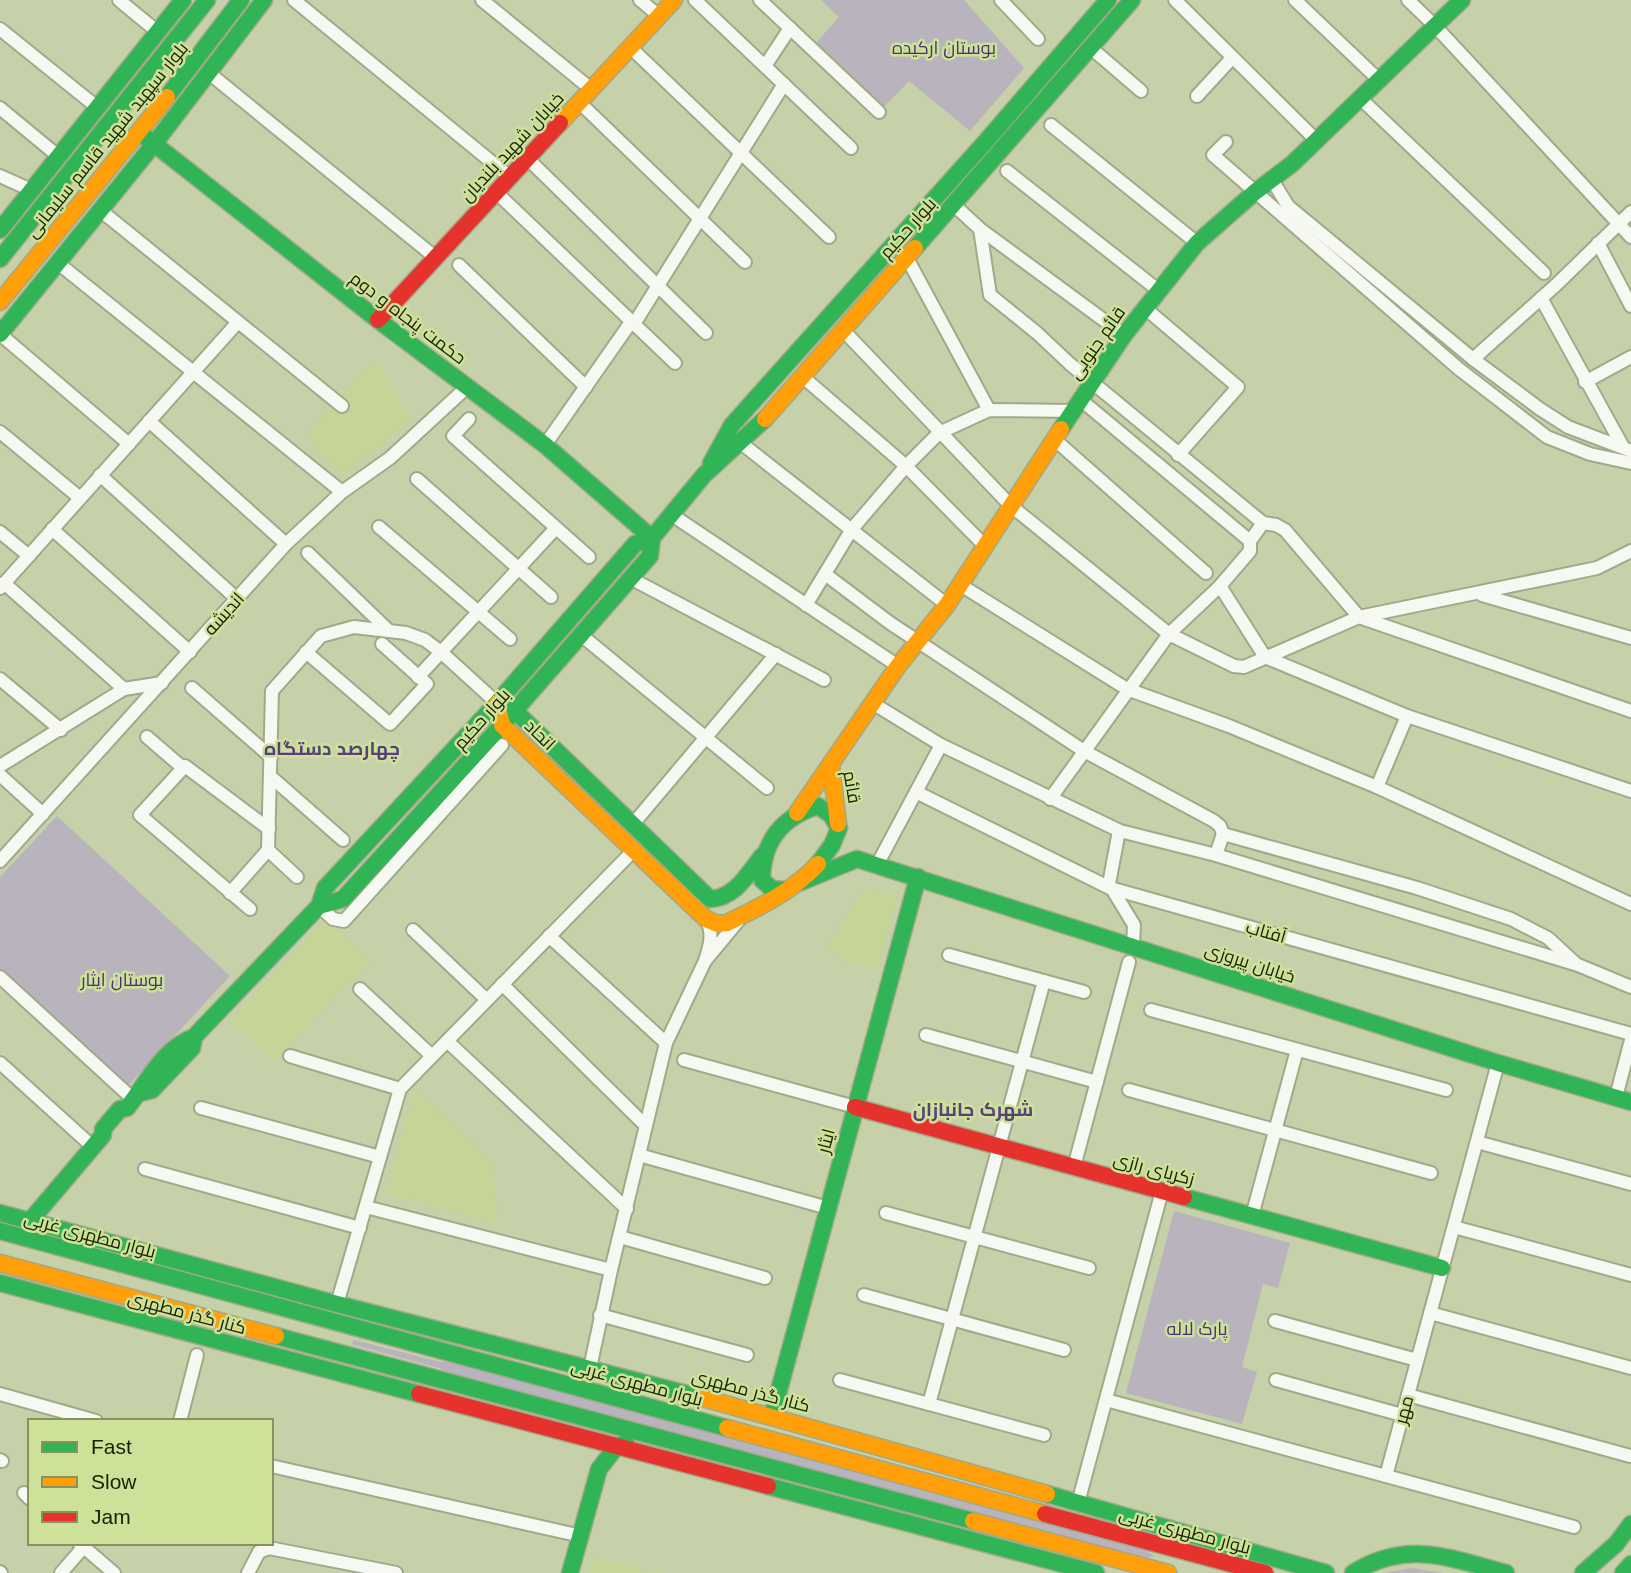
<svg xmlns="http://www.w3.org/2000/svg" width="1631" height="1573" font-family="Helvetica,Cairo,sans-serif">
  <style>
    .built { fill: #c5d597 }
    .green { fill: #b8b3bc }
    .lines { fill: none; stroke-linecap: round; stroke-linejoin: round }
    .street-casing { stroke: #a0a989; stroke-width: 16 }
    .fast-casing { stroke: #a0a989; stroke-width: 19 }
    .slow-casing { stroke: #a0a989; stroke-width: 19 }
    .jam-casing { stroke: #a0a989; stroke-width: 19 }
    .street { stroke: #f6f8f2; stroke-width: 12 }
    .fast { stroke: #30b455; stroke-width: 16 }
    .slow { stroke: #ff9f0a; stroke-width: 16 }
    .jam { stroke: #e5322d; stroke-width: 16 }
    .labels { text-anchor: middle; stroke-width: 5; stroke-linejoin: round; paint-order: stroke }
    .park-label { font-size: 18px; fill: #4d2d77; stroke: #cde298 }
    .street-label { font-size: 18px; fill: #192003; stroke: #cde298 }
    .neighbourhood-label { font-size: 19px; font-weight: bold; fill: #58407c; stroke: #cde298 }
  </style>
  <rect width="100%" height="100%" fill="#c6d1a9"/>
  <g class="built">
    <polygon points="375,359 411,419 342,476 306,437"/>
    <polygon points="865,887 897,896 877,969 849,962 826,948"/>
    <polygon points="325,919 370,960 275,1062 229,1022"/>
    <polygon points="415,1089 493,1163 498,1225 387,1193"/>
    <polygon points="593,1557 660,1573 589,1573"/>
  </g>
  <g class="green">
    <polygon points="821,0 964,0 1024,68 970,131 909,81 881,110 815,44 839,17"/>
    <polygon points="57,816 230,976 126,1088 0,972 0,877"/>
    <polygon points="1174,1211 1290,1243 1278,1288 1263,1284 1242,1367 1257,1372 1242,1424 1126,1393"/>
    <polygon points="354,1340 441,1362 460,1362 1143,1549 1155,1557 1139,1557 457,1377 439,1368 351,1344"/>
    <polygon points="1411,1568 1444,1573 1384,1573"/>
  </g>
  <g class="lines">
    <g class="street-casing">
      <g id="street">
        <polyline points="119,0 159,33"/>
        <polyline points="294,0 510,177"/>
        <polyline points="482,0 591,89"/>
        <polyline points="640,0 659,16"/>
        <polyline points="695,0 851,148"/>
        <polyline points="760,0 879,112"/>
        <polyline points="1001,0 1038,39"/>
        <polyline points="1175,0 1317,141"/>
        <polyline points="1295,0 1380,81"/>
        <polyline points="1408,0 1436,27 1631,237"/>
        <polyline points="0,29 98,108"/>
        <polyline points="630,47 829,237"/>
        <polyline points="1091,48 1141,91"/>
        <polyline points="765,66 790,28"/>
        <polyline points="209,73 436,258"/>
        <polyline points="1197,96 1232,58"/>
        <polyline points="1360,98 1544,273"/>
        <polyline points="579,102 745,262"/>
        <polyline points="0,108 58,156"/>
        <polyline points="1051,125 1197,243"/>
        <polyline points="1226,142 1213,155 1459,369 1547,437 1590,454 1631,463"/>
        <polyline points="527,158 706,333"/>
        <polyline points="1007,171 1158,290"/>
        <polyline points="0,176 31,190"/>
        <polyline points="1272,180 1288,206 1473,359 1540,409 1568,427 1631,451"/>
        <polyline points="496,192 675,363"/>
        <polyline points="954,205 980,229 1124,335"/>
        <polyline points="100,210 342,406"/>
        <polyline points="980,229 990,295 1037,333 1070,364 1263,523 1250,541 1081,400"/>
        <polyline points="1598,243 1631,306"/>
        <polyline points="907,258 989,410"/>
        <polyline points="58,263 342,492"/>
        <polyline points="459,265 586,387"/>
        <polyline points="1541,298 1623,447"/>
        <polyline points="1145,308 1238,387 1178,455"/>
        <polyline points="634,324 784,84"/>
        <polyline points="843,330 1010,505 1169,634 1050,799"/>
        <polyline points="0,334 129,444"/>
        <polyline points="1473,359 1556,285 1631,212"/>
        <polyline points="803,377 906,466 984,545"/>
        <polyline points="1585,382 1631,357"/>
        <polyline points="469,419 453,436 589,557"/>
        <polyline points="149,421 286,544"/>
        <polyline points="0,432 80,498"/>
        <polyline points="1054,439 1206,573"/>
        <polyline points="741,443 947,605"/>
        <polyline points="545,445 631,322"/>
        <polyline points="100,475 237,599"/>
        <polyline points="417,479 551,597"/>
        <polyline points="672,515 898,666"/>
        <polyline points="1263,523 1276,525 1285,530 1359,617 1631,711"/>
        <polyline points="379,527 510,639"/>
        <polyline points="52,529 190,652"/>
        <polyline points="0,532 29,556"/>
        <polyline points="1250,541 1250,551 1220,586 1169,634 1234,666 1244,667 1359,617 1597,568 1631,551"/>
        <polyline points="308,553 387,629"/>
        <polyline points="825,574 890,623 1084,751 1214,821 1220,826 1223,834"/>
        <polyline points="630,578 824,680"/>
        <polyline points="4,583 124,689"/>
        <polyline points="959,584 1127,689 1229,726 1377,787 1631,904"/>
        <polyline points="1220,586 1265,657 1407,716 1631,791"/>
        <polyline points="0,588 238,322"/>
        <polyline points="1482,595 1631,638"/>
        <polyline points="806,605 852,529 906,466 939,433 989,410 1074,411"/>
        <polyline points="581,635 767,788"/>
        <polyline points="306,652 390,724 427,684 382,644"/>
        <polyline points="418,677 556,528"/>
        <polyline points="0,679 61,730"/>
        <polyline points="192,688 271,757"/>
        <polyline points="874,704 941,745 1120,831 1216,855 1578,965 1631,987"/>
        <polyline points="147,737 183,768"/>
        <polyline points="0,766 124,689 162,683"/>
        <polyline points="0,775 43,814"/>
        <polyline points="270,776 343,840"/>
        <polyline points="1377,787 1407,716"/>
        <polyline points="916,792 1110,888 1631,1034"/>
        <polyline points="633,824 776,654"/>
        <polyline points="1118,836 1109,884 1134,925 1133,946"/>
        <polyline points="1216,855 1223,834 1417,888 1511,919 1548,938 1575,963"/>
        <polyline points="0,861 286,544 342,492 390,458 467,387"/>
        <polyline points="877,865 941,745"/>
        <polyline points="297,877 268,850 272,691 321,636 354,627 406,633 425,640 441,652 497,703"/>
        <polyline points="230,893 268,850"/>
        <polyline points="319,906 333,919 344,921 502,745"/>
        <polyline points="250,909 140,815 185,766 269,829"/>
        <path d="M706,919c8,15 4,26 -1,42l34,-41"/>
        <polyline points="413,930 487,1000"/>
        <polyline points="549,936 666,1043"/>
        <polyline points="949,955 1084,992"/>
        <polyline points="0,977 134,1100"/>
        <polyline points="502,984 646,1126"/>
        <polyline points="360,989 432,1056"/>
        <polyline points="1151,1010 1446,1090"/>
        <polyline points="926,1035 1097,1082"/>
        <polyline points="447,1041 627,1209"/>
        <polyline points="290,1056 400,1089"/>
        <polyline points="684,1060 855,1107"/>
        <polyline points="0,1063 93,1147"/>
        <polyline points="1129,1090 1431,1173"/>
        <polyline points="1616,1097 1631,1040"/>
        <polyline points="201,1108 380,1157"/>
        <polyline points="1477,1142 1631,1184"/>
        <polyline points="639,1155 828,1208"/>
        <polyline points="1074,1167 1129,962"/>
        <polyline points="145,1169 360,1228"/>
        <polyline points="366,1207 611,1270"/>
        <polyline points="886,1213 1089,1268"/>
        <polyline points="1252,1216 1297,1050"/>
        <polyline points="1454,1227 1631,1275"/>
        <polyline points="620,1237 765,1278"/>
        <polyline points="864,1295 1064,1350"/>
        <polyline points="337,1304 400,1089 634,850"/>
        <polyline points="1430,1313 1631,1368"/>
        <polyline points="600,1315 747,1355"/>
        <polyline points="1275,1321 1417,1360"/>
        <polyline points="590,1368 611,1270 666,1043 705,961"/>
        <polyline points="840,1380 1044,1435"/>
        <polyline points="1276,1380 1402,1415"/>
        <polyline points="0,1394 96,1421"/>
        <polyline points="1408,1395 1630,1456"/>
        <polyline points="1106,1400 1574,1527"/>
        <polyline points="929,1404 1044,981"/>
        <polyline points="180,1421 197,1355"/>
        <polyline points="0,1460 2,1461"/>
        <polyline points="271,1466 581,1536"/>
        <polyline points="1386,1476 1498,1063"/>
        <polyline points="24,1493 30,1499"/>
        <polyline points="1078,1503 1162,1191"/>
        <polyline points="79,1543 114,1573"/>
        <polyline points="259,1552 269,1548 396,1573"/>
        <polyline points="0,1572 1,1573"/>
        <polyline points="61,1573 87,1543"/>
        <polyline points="248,1573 259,1552"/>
      </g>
    </g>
    <g class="fast-casing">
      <g id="fast">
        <polyline points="167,97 241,0"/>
        <polyline points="139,132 378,320 545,445 652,538"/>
        <polyline points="0,230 183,0"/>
        <polyline points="915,248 1132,0"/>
        <polyline points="0,259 207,0"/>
        <polyline points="0,334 154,144 264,0"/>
        <polyline points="1061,429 1124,335 1197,243 1255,192 1292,164 1462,0"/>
        <polyline points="711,463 732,425 988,139 1108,0"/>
        <path d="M505,707l10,4 195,188c25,-1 38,-25 52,-43"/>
        <polyline points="801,882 857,859 1498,1063 1631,1102"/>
        <path d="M785,890l-13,-1 -10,-9c0,-38 20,-63 56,-74l13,9 8,13 -7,17 -14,19"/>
        <polyline points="319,906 343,899 502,725 650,556 652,538"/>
        <polyline points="140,1093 152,1090 192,1048 194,1037 319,906 325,888 497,703 635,544 652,538 704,475 765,419"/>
        <polyline points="1184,1197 1442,1268"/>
        <polyline points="0,1213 337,1304 703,1398"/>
        <path d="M30,1221l73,-86v-6l17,-20 7,-1c20,-25 35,-59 67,-71"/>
        <polyline points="0,1231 727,1428"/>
        <polyline points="0,1283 419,1394"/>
        <polyline points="276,1336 973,1521"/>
        <polyline points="772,1416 918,877"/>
        <polyline points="768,1486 1096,1573"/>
        <polyline points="1047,1494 1326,1573"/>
        <polyline points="570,1573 599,1469 617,1446 626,1443"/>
        <path d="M1353,1573c54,-34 96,-15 153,0"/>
        <polyline points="1583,1573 1616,1544 1631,1524"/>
        <polyline points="1623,1573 1631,1564"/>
      </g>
    </g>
    <g class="slow-casing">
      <g id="slow">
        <polyline points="560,123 674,0"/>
        <polyline points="0,302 167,97"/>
        <polyline points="765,419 915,248"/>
        <path d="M497,703l5,22 204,194 12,5 9,-1c33,-16 66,-32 91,-59"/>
        <polyline points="831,765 838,824"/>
        <polyline points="797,813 898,666 947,605 1061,429"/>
        <polyline points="0,1263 276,1336"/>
        <polyline points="703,1398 1047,1494"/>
        <polyline points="727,1428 1045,1514"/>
        <polyline points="973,1521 1168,1573"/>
      </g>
    </g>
    <g class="jam-casing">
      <g id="jam">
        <polyline points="378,320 560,123"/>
        <polyline points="855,1107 1184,1197"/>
        <polyline points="419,1394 768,1486"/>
        <polyline points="1045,1514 1265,1573"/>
      </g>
    </g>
    <use href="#street" class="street"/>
    <use href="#fast" class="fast"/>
    <use href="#slow" class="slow"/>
    <use href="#jam" class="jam"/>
  </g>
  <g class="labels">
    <g class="park-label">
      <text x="944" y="54">بوستان ارکیده</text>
      <text x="122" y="986">بوستان ایثار</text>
      <text x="1197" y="1335">پارک لاله</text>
    </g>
    <g class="street-label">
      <text transform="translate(107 140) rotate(-51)" y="6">بلوار سپهبد شهید قاسم سلیمانی</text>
      <text transform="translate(512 147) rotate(-47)" y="6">خیابان شهید بلندیان</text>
      <text transform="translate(908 228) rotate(-48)" y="6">بلوار حکیم</text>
      <text transform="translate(408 318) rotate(37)" y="6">حکمت پنجاه و دوم</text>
      <text transform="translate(1097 343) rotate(-55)" y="6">قائم جنوبی</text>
      <text transform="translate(224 614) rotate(-48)" y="6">اندیشه</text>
      <text transform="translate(482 719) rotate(-48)" y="6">بلوار حکیم</text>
      <text transform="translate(540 735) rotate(44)" y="6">اتحاد</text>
      <text transform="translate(852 787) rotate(80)" y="6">قائم</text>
      <text transform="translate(1266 932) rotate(16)" y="6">آفتاب</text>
      <text transform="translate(1250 963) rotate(18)" y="6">خیابان پیروزی</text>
      <text transform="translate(826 1141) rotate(-75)" y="6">ایثار</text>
      <text transform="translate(1154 1169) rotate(15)" y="6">زکریای رازی</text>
      <text transform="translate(90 1235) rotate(15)" y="6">بلوار مطهری غربی</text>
      <text transform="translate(187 1313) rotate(15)" y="6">کنار گذر مطهری</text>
      <text transform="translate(637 1383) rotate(15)" y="6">بلوار مطهری غربی</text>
      <text transform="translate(751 1391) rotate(15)" y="6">کنار گذر مطهری</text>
      <text transform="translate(1404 1410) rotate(-75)" y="6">مهر</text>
      <text transform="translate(1185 1531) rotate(15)" y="6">بلوار مطهری غربی</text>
    </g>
    <g class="neighbourhood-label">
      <text x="332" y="755">چهارصد دستگاه</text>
      <text x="973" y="1116">شهرک جانبازان</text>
    </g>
  </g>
  <rect x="28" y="1419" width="245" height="126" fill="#cde298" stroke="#85945c" stroke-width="2"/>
  <rect x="42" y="1442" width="35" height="10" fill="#30b455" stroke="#85945c" stroke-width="2"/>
  <text x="91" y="1454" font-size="21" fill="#192003">Fast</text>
  <rect x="42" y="1477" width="35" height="10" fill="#ff9f0a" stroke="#85945c" stroke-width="2"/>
  <text x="91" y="1489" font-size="21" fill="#192003">Slow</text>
  <rect x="42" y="1512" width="35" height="10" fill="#e5322d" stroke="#85945c" stroke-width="2"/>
  <text x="91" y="1524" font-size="21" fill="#192003">Jam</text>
</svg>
